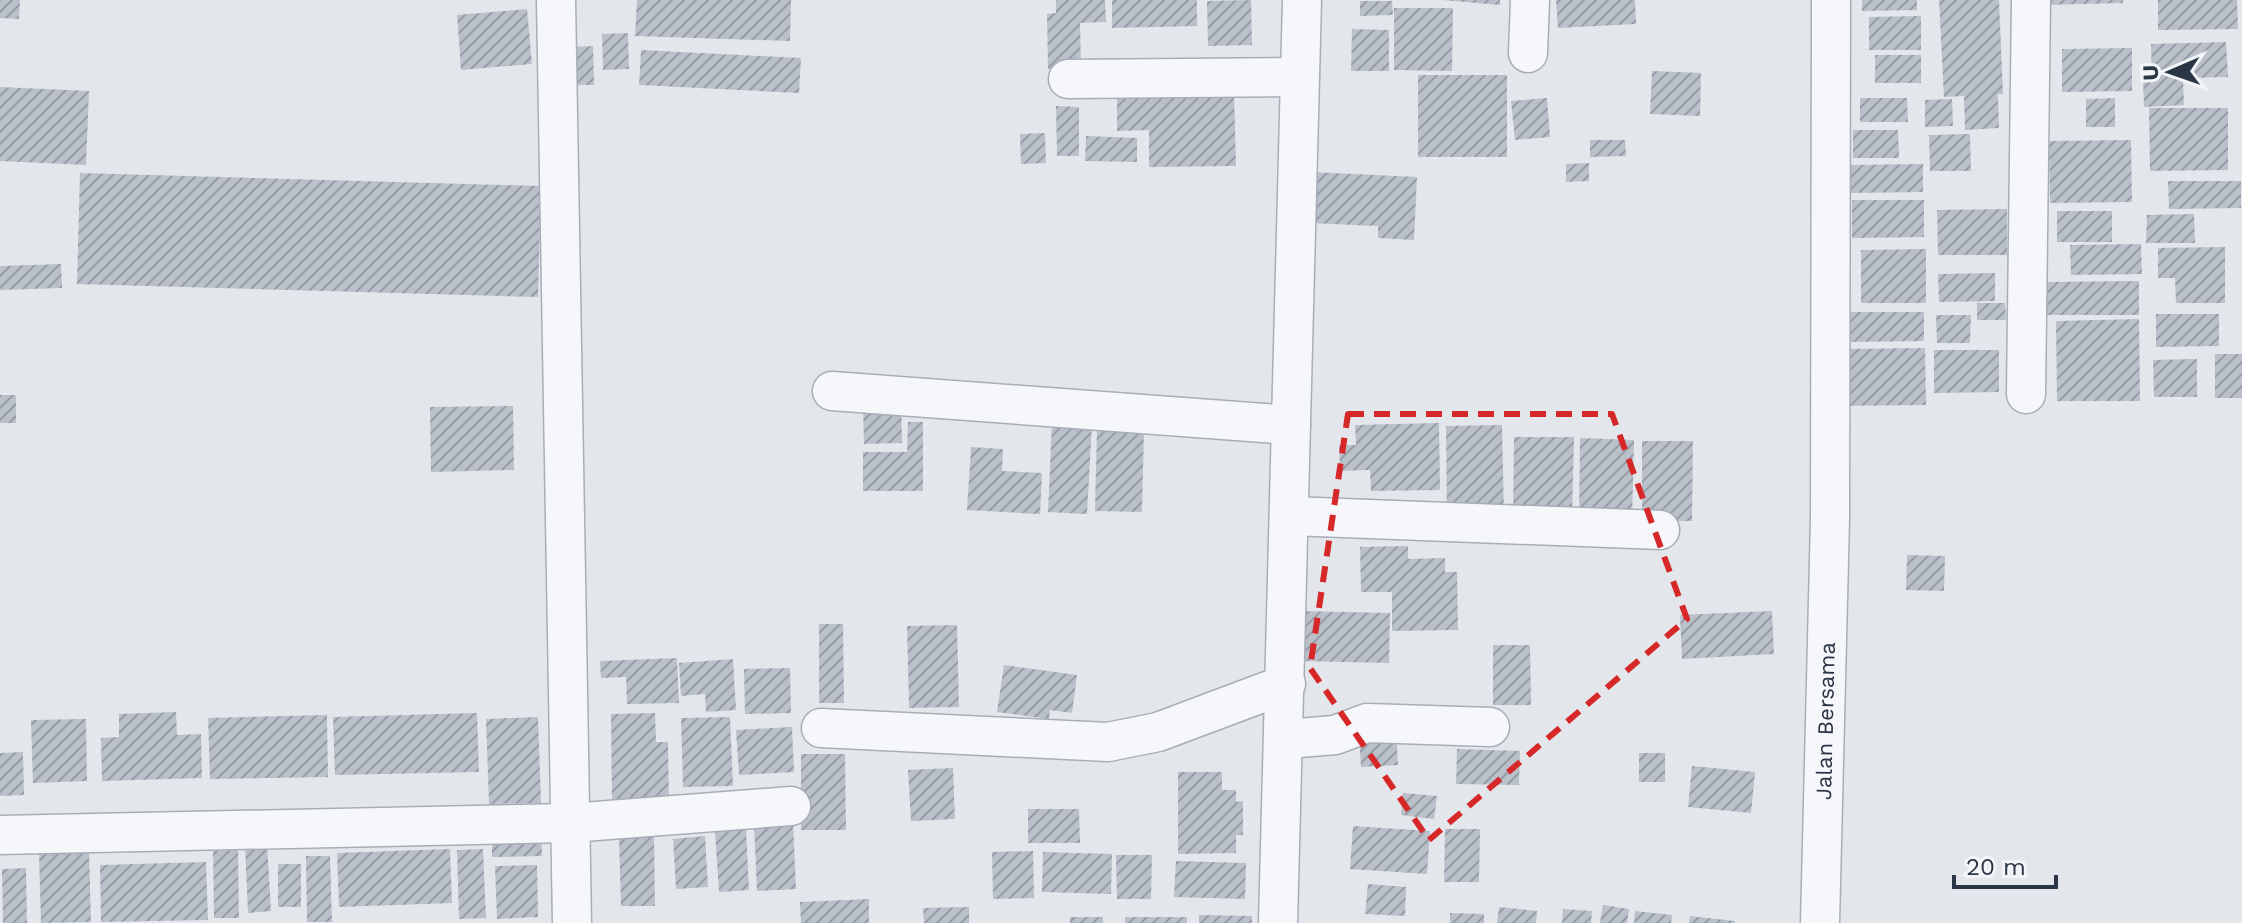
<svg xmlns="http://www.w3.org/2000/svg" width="2242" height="923" font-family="'Work Sans',sans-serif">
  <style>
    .building { fill: url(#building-hatch) }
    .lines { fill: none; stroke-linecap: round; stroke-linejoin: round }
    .minor-casing { stroke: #a8aeb7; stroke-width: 41 }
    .minor { stroke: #f6f7fa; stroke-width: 38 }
    .marked { fill: none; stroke: #d62828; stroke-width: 6; stroke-dasharray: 16 10; stroke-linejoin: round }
    .labels { text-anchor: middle; stroke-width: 7; stroke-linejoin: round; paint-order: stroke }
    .street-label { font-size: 22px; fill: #2a3545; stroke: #f3f6f9 }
  </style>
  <defs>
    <pattern id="building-hatch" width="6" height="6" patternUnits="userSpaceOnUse" patternTransform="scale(2)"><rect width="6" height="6" fill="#bac0ca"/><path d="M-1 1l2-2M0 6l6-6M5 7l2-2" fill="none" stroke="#979da6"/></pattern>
  </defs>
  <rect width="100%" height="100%" fill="#e3e7ec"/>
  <g class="building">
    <polygon points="0,0 20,0 19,19 0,18"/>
    <polygon points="637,0 791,0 790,41 635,36"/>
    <polygon points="1056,0 1105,0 1106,22 1080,23 1081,68 1048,69 1047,14 1056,13"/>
    <polygon points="1112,0 1197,0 1197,26 1112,28"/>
    <polygon points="1251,0 1252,45 1208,46 1207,1"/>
    <polygon points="1442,0 1500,0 1500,5"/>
    <polygon points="1556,0 1635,0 1636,24 1558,28"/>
    <polygon points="1862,0 1917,0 1917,10 1862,11"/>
    <polygon points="1939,0 1999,0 2003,94 1998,94 1999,128 1965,130 1964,96 1944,97"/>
    <polygon points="2043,0 2123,0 2123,3 2043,5"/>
    <polygon points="2158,0 2237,0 2238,29 2158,30"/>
    <polygon points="1360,1 1392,1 1393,15 1360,16"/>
    <polygon points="1394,8 1453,8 1452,71 1394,70"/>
    <polygon points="527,9 532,64 461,70 457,15"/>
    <polygon points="1921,16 1921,50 1869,50 1869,17"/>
    <polygon points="1352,29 1389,30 1389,71 1351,71"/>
    <polygon points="628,33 629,69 603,70 602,34"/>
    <polygon points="2226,42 2228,77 2183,78 2184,105 2144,107 2143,79 2152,79 2151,44"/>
    <polygon points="593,46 594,85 573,85 572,47"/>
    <polygon points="2132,48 2132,91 2062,92 2062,49"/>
    <polygon points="641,50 801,58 799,93 639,85"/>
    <rect x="1875" y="55" width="46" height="28"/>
    <polygon points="1652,71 1701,73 1700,116 1650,114"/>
    <rect x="1418" y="75" width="89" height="82"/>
    <polygon points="1117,83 1234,93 1236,166 1149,167 1149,130 1117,131"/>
    <polygon points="0,87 89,91 86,165 0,161"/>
    <polygon points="1547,98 1550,137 1515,140 1511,101"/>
    <polygon points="1860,98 1907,98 1908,122 1860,122"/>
    <polygon points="2115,98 2115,127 2086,127 2086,99"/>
    <polygon points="1952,99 1953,126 1925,127 1925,100"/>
    <polygon points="1056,106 1079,107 1079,156 1057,156"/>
    <polygon points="2149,108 2228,108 2228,170 2150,171"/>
    <polygon points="1853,130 1898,130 1899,158 1853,158"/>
    <polygon points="1045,133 1046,163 1021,164 1020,134"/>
    <polygon points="1970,134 1971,171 1930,171 1929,135"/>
    <polygon points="1086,136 1137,138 1137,162 1085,161"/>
    <polygon points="1590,140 1625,140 1626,156 1590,157"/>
    <polygon points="2131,140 2132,202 2050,203 2049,141"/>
    <polygon points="1589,163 1589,181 1566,182 1566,164"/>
    <polygon points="1923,164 1923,192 1850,193 1850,165"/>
    <polygon points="1312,172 1417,177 1414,240 1378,238 1378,226 1310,223"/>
    <polygon points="80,173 541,186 538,297 77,284"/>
    <polygon points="2168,181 2241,181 2241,208 2169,209"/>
    <polygon points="1852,200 1924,200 1924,237 1852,238"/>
    <polygon points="2007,209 2007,255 1938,255 1937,210"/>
    <rect x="2057" y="211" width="55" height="31"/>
    <polygon points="2194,214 2195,243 2146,243 2147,215"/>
    <polygon points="2141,244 2142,274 2071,275 2070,245"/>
    <polygon points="2225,247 2225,303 2176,303 2175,278 2158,278 2158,248"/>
    <polygon points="1926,249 1926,303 1861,303 1861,250"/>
    <polygon points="61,264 62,288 0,290 0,266"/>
    <polygon points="1995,273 1995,301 1939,302 1938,274"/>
    <polygon points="2139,281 2139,315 2044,315 2043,282"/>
    <polygon points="1977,303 2005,303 2006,320 1977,320"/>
    <polygon points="1848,312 1924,312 1924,341 1848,342"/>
    <polygon points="2156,314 2219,314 2219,346 2156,347"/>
    <polygon points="1936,315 1971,315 1970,343 1937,343"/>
    <polygon points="2139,319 2140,401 2057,401 2056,321"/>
    <polygon points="1925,348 1926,405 1837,406 1837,349"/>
    <polygon points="1934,350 1999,350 1999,392 1934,393"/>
    <rect x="2215" y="354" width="27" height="44"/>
    <polygon points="2197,359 2197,397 2154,397 2153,360"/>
    <rect x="0" y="395" width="16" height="28"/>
    <polygon points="901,404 902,443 864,444 863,405"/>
    <polygon points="513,406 514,470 431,472 430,407"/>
    <polygon points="908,422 923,422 923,491 863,491 863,452 907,452"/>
    <polygon points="1052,422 1092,424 1087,514 1048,512"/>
    <polygon points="1439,423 1440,490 1371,491 1370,470 1340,471 1339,445 1356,445 1355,425"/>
    <polygon points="1502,425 1504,515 1447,516 1446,426"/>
    <polygon points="1097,429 1144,430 1142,512 1095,511"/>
    <polygon points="1514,437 1574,437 1572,517 1513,517"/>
    <polygon points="1580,438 1634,440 1632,521 1579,519"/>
    <polygon points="1642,441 1693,441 1692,521 1642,521"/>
    <polygon points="971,447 1003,449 1002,471 1042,473 1040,514 967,510"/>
    <polygon points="1408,546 1408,559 1445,558 1445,572 1457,572 1458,630 1392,631 1392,592 1361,592 1360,547"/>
    <polygon points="1907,555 1945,556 1944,591 1906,590"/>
    <polygon points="1300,611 1390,613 1389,663 1299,661"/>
    <polygon points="1772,611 1774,654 1682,659 1680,615"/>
    <polygon points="819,624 843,624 844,703 819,703"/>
    <polygon points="957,625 959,707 909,708 907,626"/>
    <polygon points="1493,645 1530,645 1531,705 1493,705"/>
    <polygon points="677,658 679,703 627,704 626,677 601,678 600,661"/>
    <polygon points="733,659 736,710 706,712 705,694 681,696 679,663"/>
    <polygon points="1004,665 1077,675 1072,713 1050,710 1049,719 997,712"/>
    <polygon points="790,668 791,713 745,714 744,669"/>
    <polygon points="176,712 177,735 201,734 202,778 102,781 101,738 119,737 119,714"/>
    <polygon points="477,713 479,772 335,775 333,717"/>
    <polygon points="655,713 656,742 668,742 669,805 612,806 611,714"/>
    <polygon points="327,715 328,777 210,779 208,718"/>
    <polygon points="538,717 541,803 489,804 486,719"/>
    <polygon points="730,717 733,786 683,787 681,718"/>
    <polygon points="86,719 87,781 33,783 31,720"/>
    <polygon points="792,727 794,772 739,775 736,730"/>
    <polygon points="1396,731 1398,765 1361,767 1359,733"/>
    <polygon points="1457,749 1520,751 1519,785 1456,784"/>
    <polygon points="23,752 24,795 0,796 0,753"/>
    <rect x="1639" y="753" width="26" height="29"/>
    <polygon points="801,754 845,754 846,830 801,830"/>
    <polygon points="1692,766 1755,772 1751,813 1688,807"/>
    <polygon points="953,768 955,819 911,821 908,770"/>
    <polygon points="1178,772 1222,772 1222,790 1236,790 1236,802 1243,801 1243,835 1236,835 1236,853 1178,854"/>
    <polygon points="1403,793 1437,796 1434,819 1401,815"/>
    <polygon points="1028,809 1079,809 1080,843 1028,843"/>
    <polygon points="793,822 796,889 757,891 754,824"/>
    <polygon points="1353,826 1430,831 1427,874 1350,869"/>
    <polygon points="746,829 749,890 719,892 715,832"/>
    <polygon points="1445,829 1480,829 1479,882 1444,882"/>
    <polygon points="541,834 542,856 492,857 492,835"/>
    <polygon points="654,834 655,906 621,906 619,835"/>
    <polygon points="705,836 708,887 676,889 673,839"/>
    <polygon points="267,843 271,911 248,913 245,844"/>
    <polygon points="450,849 452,903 339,907 337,853"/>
    <polygon points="483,849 486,918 459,919 457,850"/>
    <polygon points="238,850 239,918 214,918 213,851"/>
    <polygon points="1033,851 1034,898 993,899 992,852"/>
    <polygon points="89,852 91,922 41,923 39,853"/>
    <polygon points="1043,852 1112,854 1111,894 1042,892"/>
    <polygon points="1116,855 1152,855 1151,899 1117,899"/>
    <polygon points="306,856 330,856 332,922 307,922"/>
    <polygon points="1176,861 1246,863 1245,899 1174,897"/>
    <polygon points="206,862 208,920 101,922 100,865"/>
    <rect x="278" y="864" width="23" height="43"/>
    <polygon points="537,865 538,917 497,919 495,866"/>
    <polygon points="26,868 27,923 3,923 2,869"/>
    <polygon points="1368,884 1406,887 1405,916 1365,914"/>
    <polygon points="869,899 869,923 801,923 800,902"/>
    <polygon points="1603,905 1629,909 1627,923 1600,923"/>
    <polygon points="969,907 969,923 924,923 923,908"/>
    <polygon points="1499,907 1537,911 1536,923 1497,923"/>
    <polygon points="1563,909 1592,911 1591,923 1562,923"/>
    <polygon points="1635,911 1672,915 1671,923 1634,923"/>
    <polygon points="1450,913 1484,914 1484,923 1450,923"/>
    <polygon points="1199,915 1252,916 1252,923 1199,923"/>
    <polygon points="1690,916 1735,921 1735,923 1689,923"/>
    <rect x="1070" y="917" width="33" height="6"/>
    <rect x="1125" y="917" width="62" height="6"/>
  </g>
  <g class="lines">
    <g class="minor-casing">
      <g id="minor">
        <polyline points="556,0 572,923"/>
        <polyline points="1528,53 1530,0"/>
        <polyline points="1068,79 1300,77"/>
        <polyline points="832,391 1291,425"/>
        <polyline points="2026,394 2031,0"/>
        <polyline points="1291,516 1660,530"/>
        <polyline points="821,728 1108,742 1158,732 1286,684"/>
        <polyline points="1286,739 1335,735 1367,723 1490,727"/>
        <polyline points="0,835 570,823 791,806"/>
        <polyline points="1278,923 1302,0"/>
        <path id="s1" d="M1820,923l10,-404 1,-519"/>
      </g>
    </g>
    <use href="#minor" class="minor"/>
  </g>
  <path class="marked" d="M1348,414h264l75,205 -258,221 -119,-172z"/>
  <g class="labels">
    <g class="street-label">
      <text dy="8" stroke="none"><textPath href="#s1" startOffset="202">Jalan Bersama</textPath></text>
    </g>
  </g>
  <g transform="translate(2170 72) rotate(268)" stroke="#f3f6f9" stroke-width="6" paint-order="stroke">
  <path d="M0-6L14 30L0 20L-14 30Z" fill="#2a3545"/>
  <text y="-12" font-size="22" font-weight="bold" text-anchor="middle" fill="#2a3545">U</text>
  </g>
  <path d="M1954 875v12h102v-12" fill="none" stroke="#2a3545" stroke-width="4"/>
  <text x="1966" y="875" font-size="24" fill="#2a3545" stroke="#f3f6f9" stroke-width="6" paint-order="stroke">20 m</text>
</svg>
